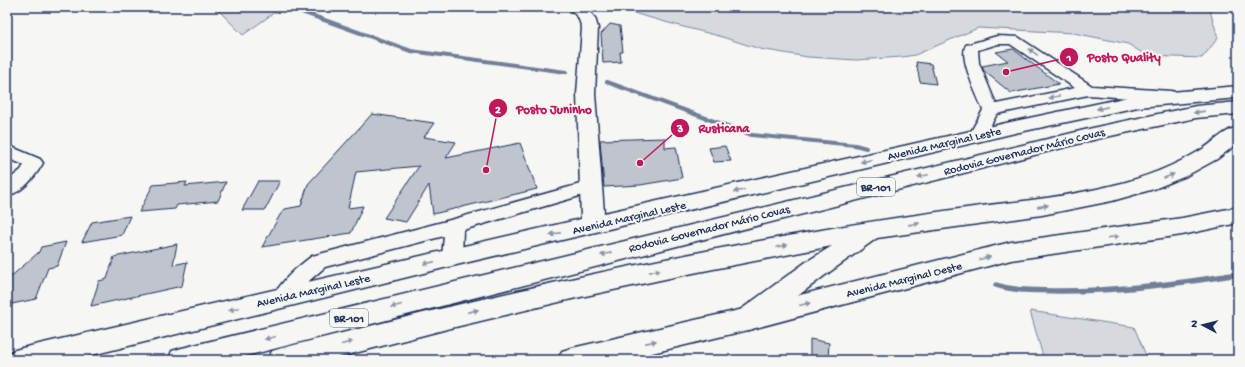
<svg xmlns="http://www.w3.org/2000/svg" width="1245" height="367" font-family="'Gochi Hand',sans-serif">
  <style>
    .green { fill: #d6d9dd; stroke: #78849e }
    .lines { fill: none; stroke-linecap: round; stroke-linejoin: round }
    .stream-far1 { stroke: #717e99; stroke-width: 4 }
    .stream { stroke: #717e99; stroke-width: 5.5 }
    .building { fill: #c0c4cd; stroke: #1b2f5e }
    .minor-casing { stroke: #1b2f5e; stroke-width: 3 }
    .major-casing { stroke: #1b2f5e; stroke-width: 3 }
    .highway-casing { stroke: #1b2f5e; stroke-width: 3 }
    .minor { fill: #f6f6f2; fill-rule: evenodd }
    .major { fill: #f6f6f2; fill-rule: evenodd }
    .highway { fill: #f6f6f2; fill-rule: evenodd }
    .oneway { fill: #8892a8 }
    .labels { text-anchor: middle; stroke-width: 4; stroke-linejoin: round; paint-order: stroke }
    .shield { fill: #f6f6f2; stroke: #5d6b8a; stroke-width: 1 }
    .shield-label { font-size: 11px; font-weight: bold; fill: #1b2f5e }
    .street-label { font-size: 12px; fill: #1b2f5e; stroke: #f6f6f2 }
    .leader { fill: none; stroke: #c2185b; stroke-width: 1.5 }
    .callout-dot { fill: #c2185b; stroke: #f6f6f2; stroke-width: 1.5 }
    .mark-label { font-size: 12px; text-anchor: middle; font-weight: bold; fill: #fff }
    .callout-label { font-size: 13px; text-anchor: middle; font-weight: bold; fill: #c2185b; stroke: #f6f6f2; stroke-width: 4; stroke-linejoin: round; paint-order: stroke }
  </style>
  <rect width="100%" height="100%" fill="#f6f6f2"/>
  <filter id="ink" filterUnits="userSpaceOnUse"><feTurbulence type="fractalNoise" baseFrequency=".025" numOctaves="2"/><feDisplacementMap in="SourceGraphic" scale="8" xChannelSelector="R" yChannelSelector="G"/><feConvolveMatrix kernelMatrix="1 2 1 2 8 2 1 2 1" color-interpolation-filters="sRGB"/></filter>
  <g filter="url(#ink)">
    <g class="green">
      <polygon points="215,7 282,7 243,35"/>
      <polygon points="612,7 1209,7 1218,38 1202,58 1147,56 1128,44 1074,33 978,28 915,55 902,57 856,60 808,57 760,49 719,36 676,25"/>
      <polygon points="1030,311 1134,327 1148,360 1044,360"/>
    </g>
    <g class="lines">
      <g class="stream-far1">
        <polyline points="288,7 411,51 566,72"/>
        <polyline points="607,82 752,135 855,145 866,148"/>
      </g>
      <path class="stream" d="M996,285c21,7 42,5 63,6 61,0 119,-7 179,-17"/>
    </g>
    <g class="building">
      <polygon points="610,24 620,26 623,52 620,52 621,62 603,63 601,34"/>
      <polygon points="1013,49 1059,84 1011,93 984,71 982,66 1008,61 996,52"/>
      <polygon points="916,62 931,64 936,84 920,82"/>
      <polygon points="372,114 434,123 424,137 456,142 446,158 520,143 537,189 433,214 429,185 406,222 384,218 419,166 356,172 348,208 363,206 351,233 262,247 280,215 285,209 301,206 308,184"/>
      <polygon points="665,138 665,148 676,147 682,178 640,185 604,187 600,140"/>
      <polygon points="725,146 731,161 714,162 709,148"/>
      <polygon points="258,181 280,181 265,210 242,210"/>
      <polygon points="187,182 185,186 226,182 218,201 177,205 175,209 139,212 153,185"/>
      <polygon points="130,216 122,235 82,242 92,222"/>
      <polygon points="66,242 57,266 48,268 36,299 7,305 7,280 39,252 41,247"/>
      <polygon points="177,244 173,265 187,262 182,286 91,306 99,281 107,279 114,257"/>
      <polygon points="810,339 829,343 828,360 810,360"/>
    </g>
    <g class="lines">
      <g class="minor-casing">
        <g id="minor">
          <path d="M997,36l21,1 74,49 79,5 5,2 3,3 -3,3 -5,2 -83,-6 -91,19 -14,25 -6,1 -6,-1 -2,-4 14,-25c-5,-13 -25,-53 -17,-65zM998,44h12l65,44 -79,16 -17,-41 -1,-13z"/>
          <path d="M7,145l33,14 3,4c-8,14 -20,29 -36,33v-15l14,-11 3,-5 -17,-7z"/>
          <path d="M591,181l6,2 3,4 -3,4 -134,39 -1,27 -3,5 -7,3 -7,-3 -3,-5 2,-21 -119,31 -15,13 -18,23 -8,3 -8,-3 -3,-6c9,-17 24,-30 39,-41l142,-37z"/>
        </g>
      </g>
      <g class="major-casing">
        <g id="major">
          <polygon points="567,7 586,7 595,18 598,28 595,94 604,213 1015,121 1138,95 1238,86 1238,98 1138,107 1015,133 452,266 72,360 8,360 12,351 22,348 581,219 577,94 582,28 578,17"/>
          <polygon points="1238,207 1238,223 1182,235 1011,260 748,330 623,360 558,360 562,351 572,348 748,308 1011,242 1182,218"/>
        </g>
      </g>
      <g class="highway-casing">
        <g id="highway">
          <polygon points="1238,102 1238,114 1196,118 1101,138 230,360 168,360 172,351 182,348 1101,126 1196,106"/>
          <path d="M1238,127v16l-21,16 -31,17 -32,13 -42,12 -70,14 -165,23 -53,38 -67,51 -9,3 -9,-3 -4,-8 4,-8 67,-49 26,-16 -139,27 -117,25 -129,31 -119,31h-60l4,-9 10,-3c173,-44 347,-85 523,-115 58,-11 117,-19 176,-27 45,-5 89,-10 133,-21 30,-7 60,-19 87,-35 12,-7 23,-20 37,-23z"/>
        </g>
      </g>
      <use href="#minor" class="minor"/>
      <use href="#major" class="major"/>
      <use href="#highway" class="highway"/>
    </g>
    <defs><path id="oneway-solid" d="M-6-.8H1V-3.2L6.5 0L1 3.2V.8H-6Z"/></defs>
    <g class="oneway">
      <use href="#oneway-solid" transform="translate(1033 52) rotate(-146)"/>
      <use href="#oneway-solid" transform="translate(1054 97) rotate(168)"/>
      <use href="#oneway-solid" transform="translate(1102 108) rotate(169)"/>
      <use href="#oneway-solid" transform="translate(1199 112) rotate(172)"/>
      <use href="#oneway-solid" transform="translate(866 161) rotate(167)"/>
      <use href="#oneway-solid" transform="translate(923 176) rotate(166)"/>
      <use href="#oneway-solid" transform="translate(1169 176) rotate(-22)"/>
      <use href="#oneway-solid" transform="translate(739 191) rotate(167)"/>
      <use href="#oneway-solid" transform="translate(1043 206) rotate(-8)"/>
      <use href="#oneway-solid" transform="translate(914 224) rotate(-8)"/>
      <use href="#oneway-solid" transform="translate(555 234) rotate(167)"/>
      <use href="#oneway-solid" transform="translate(1113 237) rotate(-7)"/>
      <use href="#oneway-solid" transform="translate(782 246) rotate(-11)"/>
      <use href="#oneway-solid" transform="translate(606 254) rotate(166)"/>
      <use href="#oneway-solid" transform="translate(985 258) rotate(-14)"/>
      <use href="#oneway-solid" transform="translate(429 263) rotate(167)"/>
      <use href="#oneway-solid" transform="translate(655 271) rotate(-11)"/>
      <use href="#oneway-solid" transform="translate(805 304) rotate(-14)"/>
      <use href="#oneway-solid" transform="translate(396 306) rotate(166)"/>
      <use href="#oneway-solid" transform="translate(234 309) rotate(166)"/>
      <use href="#oneway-solid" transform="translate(473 311) rotate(-13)"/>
      <use href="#oneway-solid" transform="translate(270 338) rotate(166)"/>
      <use href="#oneway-solid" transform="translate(651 342) rotate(-13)"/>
      <use href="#oneway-solid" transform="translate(347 343) rotate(-14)"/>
    </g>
  </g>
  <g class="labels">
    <g class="shield">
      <rect x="857" y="178" width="38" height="18" rx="3"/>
      <rect x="330" y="309" width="38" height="18" rx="3"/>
    </g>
    <g class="shield-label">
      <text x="876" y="191">BR-101</text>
      <text x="349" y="322">BR-101</text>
    </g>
    <g class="street-label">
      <text transform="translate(944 143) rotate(-13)" y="4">Avenida Marginal Leste</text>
      <text transform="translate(1024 151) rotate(-14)" y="4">Rodovia Governador Mário Covas</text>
      <text transform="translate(629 217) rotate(-13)" y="4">Avenida Marginal Leste</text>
      <text transform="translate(709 228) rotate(-14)" y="4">Rodovia Governador Mário Covas</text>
      <text transform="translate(904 279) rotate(-14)" y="4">Avenida Marginal Oeste</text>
      <text transform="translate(313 290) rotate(-13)" y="4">Avenida Marginal Leste</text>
    </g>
  </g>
  <path class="leader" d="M1006 72L1069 57M486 170L498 108M640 163L680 128"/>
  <g class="callout-dot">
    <circle cx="1006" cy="72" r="4"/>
    <circle cx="486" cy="170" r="4"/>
    <circle cx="640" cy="163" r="4"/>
    <circle cx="1069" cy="57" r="10"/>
    <circle cx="498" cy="108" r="10"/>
    <circle cx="680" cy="128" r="10"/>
  </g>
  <g class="mark-label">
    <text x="1069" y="61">1</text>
    <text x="498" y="113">2</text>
    <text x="680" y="132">3</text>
  </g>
  <g class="callout-label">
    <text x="1124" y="61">Posto Quality</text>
    <text x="554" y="113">Posto Juninho</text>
    <text x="724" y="132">Rusticana</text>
  </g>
  <rect width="1245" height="367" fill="none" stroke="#f6f6f2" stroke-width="24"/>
  <rect x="12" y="12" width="1221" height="343" fill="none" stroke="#1b2f5e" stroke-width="1.5" filter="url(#ink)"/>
  <g transform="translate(1203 325) rotate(277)" stroke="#f6f6f2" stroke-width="3" paint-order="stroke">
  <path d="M0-3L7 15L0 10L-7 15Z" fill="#1b2f5e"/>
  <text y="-6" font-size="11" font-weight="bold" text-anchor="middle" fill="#1b2f5e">N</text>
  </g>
</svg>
